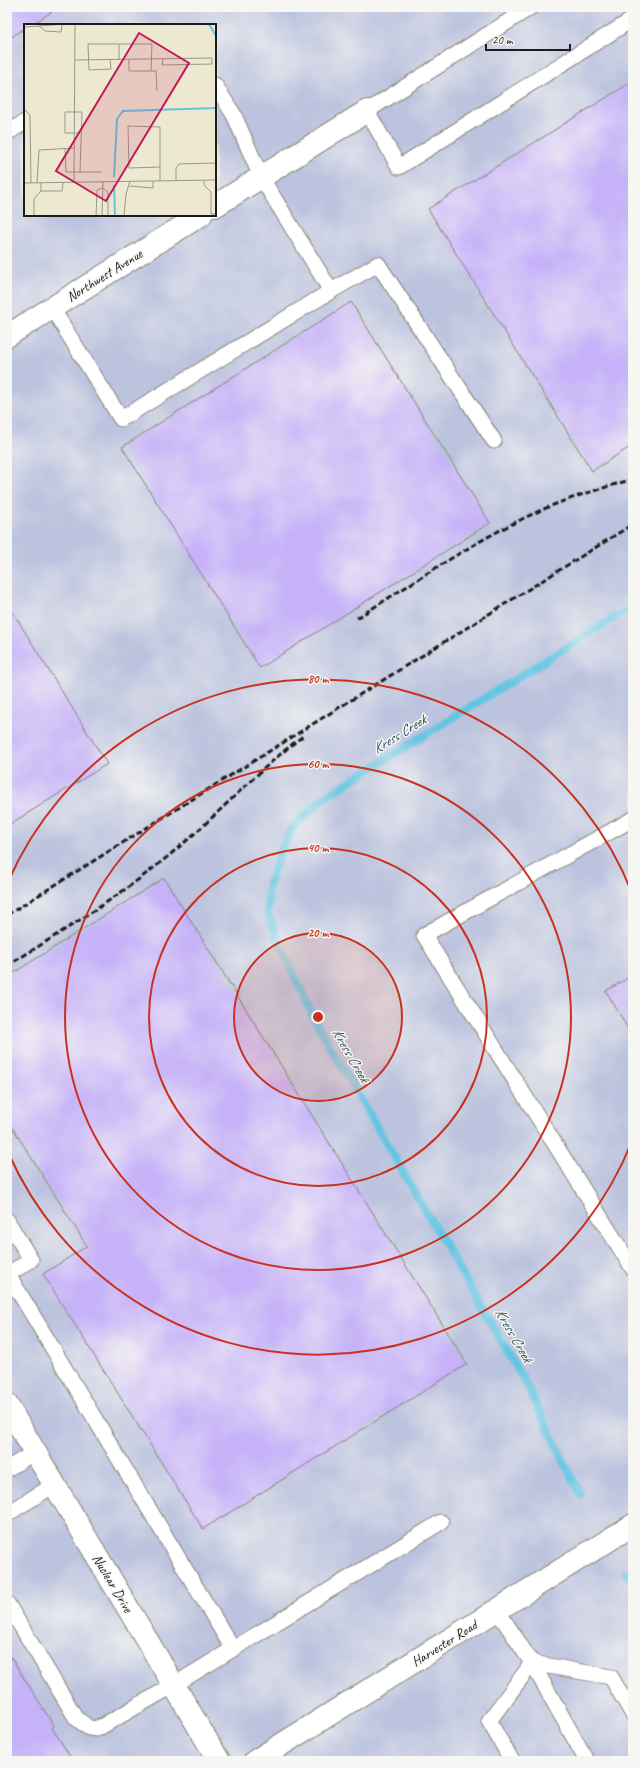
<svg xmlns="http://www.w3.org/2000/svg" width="640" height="1768" font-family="Caveat,sans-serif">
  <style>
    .industrial { fill: #bcc3de; fill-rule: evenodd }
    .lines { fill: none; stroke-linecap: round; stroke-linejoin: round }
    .stream { stroke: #64c5e2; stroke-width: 8 }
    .building { fill: #c6b2f8 }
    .service-casing { stroke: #848276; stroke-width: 17 }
    .minor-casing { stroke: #848276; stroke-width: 24 }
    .service { stroke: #fff; stroke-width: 15 }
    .minor { stroke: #fff; stroke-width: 22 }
    .rail { stroke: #1c1c1c; stroke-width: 3; stroke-dasharray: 6 3; stroke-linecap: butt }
    .ring { fill: none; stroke: #c8321e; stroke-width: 2 }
    .labels { text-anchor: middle; stroke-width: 3; stroke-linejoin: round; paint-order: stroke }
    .street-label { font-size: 14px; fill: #1c1c1c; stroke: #f6f6f2 }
    .water-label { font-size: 15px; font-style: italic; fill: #355761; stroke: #f6f6f2 }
    .inset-river { fill: none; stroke: #64c5e2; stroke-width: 2 }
    .inset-road { fill: none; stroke: #999789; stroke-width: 1 }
    .view { fill: #c2185b; fill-opacity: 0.15; stroke: #c2185b; stroke-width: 2 }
    .inset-edge { fill: none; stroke: #1c1c1c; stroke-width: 2 }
    .centre { fill: #c8321e; stroke: #f6f6f2; stroke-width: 2 }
    .ring-label { font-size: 12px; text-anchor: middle; font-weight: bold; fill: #c8321e; stroke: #f6f6f2; stroke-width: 3; stroke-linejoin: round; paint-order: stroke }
  </style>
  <rect width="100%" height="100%" fill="#f6f6f2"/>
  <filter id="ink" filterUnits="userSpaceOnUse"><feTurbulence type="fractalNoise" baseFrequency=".025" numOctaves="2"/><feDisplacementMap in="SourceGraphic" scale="8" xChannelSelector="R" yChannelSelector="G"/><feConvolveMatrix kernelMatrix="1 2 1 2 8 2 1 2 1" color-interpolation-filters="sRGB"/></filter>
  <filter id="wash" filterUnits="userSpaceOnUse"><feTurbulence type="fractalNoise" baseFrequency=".012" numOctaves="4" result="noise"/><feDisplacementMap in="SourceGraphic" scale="16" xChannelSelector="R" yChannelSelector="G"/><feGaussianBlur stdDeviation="0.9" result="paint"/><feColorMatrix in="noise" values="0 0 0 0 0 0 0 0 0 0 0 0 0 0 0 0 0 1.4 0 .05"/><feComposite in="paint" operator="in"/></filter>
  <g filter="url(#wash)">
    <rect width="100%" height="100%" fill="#ede9d1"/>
    <path class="industrial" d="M7,7h626v1754h-626zM25,25h190v190h-190z"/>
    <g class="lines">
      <g class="stream">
        <polyline points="580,1494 526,1384 313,1017 268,916 268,887 278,858 291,829 325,797 633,606"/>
        <polyline points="626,1573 633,1583"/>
      </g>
    </g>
    <g id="blocks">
      <g class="building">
        <polygon points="7,7 59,7 31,25 25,25 25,28 7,40"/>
        <polygon points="633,81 633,445 592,471 428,209"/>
        <polygon points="351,302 490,523 260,668 122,447"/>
        <polygon points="7,603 107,764 7,826"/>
        <polygon points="164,878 467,1364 203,1529 43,1274 87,1246 7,1119 7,977"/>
        <polygon points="633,975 633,1037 606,991"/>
        <polygon points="7,1651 54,1726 52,1728 73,1761 7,1761"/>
      </g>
    </g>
  </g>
  <g filter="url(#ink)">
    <use href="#blocks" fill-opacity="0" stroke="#848276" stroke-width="1"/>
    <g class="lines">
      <g class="service-casing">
        <g id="service">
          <polyline points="531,7 367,111 399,167 633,19"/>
          <polyline points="7,133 25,122"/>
          <polyline points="331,291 378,264 494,441"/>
          <polyline points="52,308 121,419 331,291 261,177 234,115 215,85"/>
          <polyline points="633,819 424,935 633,1269"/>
          <polyline points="7,1220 31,1260 8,1274 233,1649"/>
          <polyline points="7,1469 35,1452"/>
          <polyline points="7,1514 54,1485"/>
          <polyline points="7,1603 76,1718 89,1728 97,1729 174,1685 441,1522"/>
          <polyline points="497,1610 532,1663 587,1761"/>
          <polyline points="532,1663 611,1677 633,1715"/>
          <polyline points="512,1761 489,1721 532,1663"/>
        </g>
      </g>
      <g class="minor-casing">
        <g id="minor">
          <polyline points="215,206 367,111"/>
          <polyline points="7,336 201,215"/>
          <polyline points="7,1405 219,1761"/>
          <polyline points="255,1761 633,1525"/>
        </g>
      </g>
      <use href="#service" class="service"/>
      <use href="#minor" class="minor"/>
      <g class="rail">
        <path d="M357,618c58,-36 116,-77 178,-105 32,-15 65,-24 98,-34"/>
        <polyline points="7,915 633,524"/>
        <path d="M7,966c59,-37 119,-73 172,-119 42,-35 80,-78 124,-111"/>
      </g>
    </g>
  </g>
  <circle cx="318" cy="1017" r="84" fill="#c8321e" fill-opacity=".12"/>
  <g class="ring">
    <circle cx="318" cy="1017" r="84"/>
    <circle cx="318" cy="1017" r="169"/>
    <circle cx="318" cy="1017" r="253"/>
    <path d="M632 1141A338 338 0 0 1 8 1152M8 882A338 338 0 0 1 632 893"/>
  </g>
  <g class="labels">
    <g class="street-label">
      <text transform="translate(104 275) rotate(-32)" y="5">Northwest Avenue</text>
      <text transform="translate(113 1583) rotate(59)" y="5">Nuclear Drive</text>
      <text transform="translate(444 1643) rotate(-32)" y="5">Harvester Road</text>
    </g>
    <g class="water-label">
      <text transform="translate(399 734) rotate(-32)" y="5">Kress Creek</text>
      <text transform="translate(351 1055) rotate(60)" y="5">Kress Creek</text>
      <text transform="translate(514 1335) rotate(60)" y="5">Kress Creek</text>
    </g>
  </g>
  <g transform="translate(24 24)">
    <rect width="192" height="192" fill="#ede9d1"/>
    <path class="inset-river" d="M185,0l7,12M90,153l3,-58 6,-8 93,-3M90,161l1,31"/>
    <path class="inset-road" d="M15,2l6,5 16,1 1,-7M1,3l42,-3M95,20v16M51,36l137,-2v6l-50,1 1,-6M86,36l1,9 -22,1 -1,-26h64l-1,27h-22v-12M127,47h5l1,20M0,85l6,6 1,68M41,124l1,24h36M136,143l-31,1 -1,-42 32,1v54M56,148l2,-60h-17v21h15M152,156v-12l3,-4 37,-1M180,156v5l7,7v22h5v-22M50,158l1,-158M0,159l192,-3M13,159l2,-33 35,-2M106,162l23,2v-7M79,164l5,4v24M17,167h21l1,-8M10,192v-17l7,-8v-8M72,192l1,-26 6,-2M78,192l1,-34M100,192l2,-22 4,-13"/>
    <path class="view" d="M115,9l50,30 -83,138 -50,-30z"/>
    <rect width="192" height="192" class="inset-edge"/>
  </g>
  <circle cx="318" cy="1017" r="6" class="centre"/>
  <g class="ring-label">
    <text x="318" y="683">80 m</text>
    <text x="318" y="768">60 m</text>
    <text x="318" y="852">40 m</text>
    <text x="318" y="937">20 m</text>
  </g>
  <rect width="640" height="1768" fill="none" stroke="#f6f6f2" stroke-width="24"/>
  <path d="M486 44v6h84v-6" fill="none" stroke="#1c1c1c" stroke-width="2"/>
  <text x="492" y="44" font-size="12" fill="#1c1c1c" stroke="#f6f6f2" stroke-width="3" paint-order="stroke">20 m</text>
</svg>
